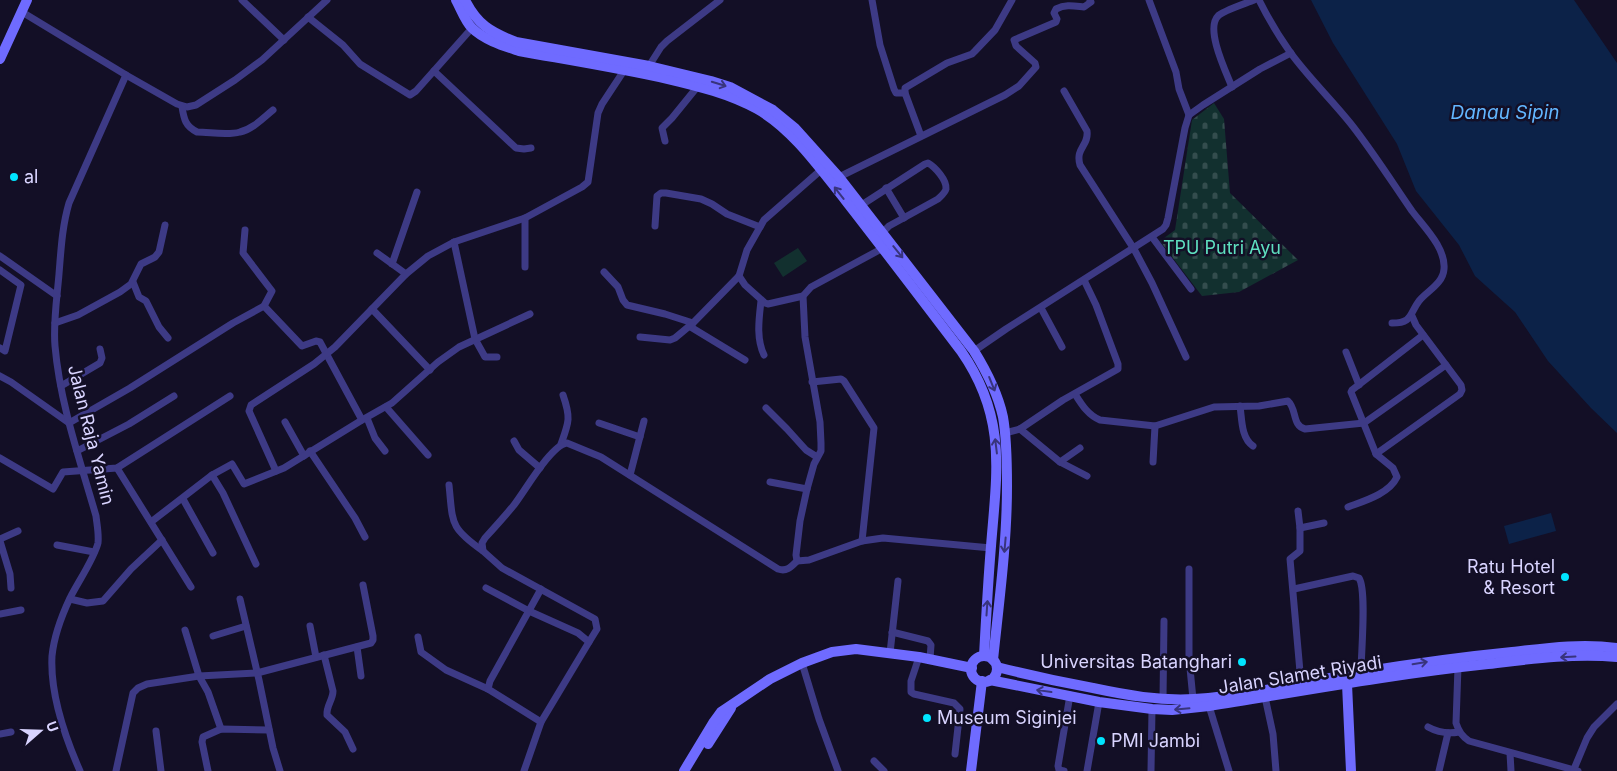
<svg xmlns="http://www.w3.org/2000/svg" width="1617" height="771" font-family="Inter,sans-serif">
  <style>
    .green { fill: #12302f }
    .cemetery { fill: url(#cemetery-stones) }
    .water { fill: #0c2248 }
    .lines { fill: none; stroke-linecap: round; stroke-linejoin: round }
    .street { stroke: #3d3a85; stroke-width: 7 }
    .secondary { stroke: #6f6bff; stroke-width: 10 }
    .oneway { stroke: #38347d }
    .poi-dot { fill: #00e5ff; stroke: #130f26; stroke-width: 2 }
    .labels { text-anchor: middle; stroke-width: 5; stroke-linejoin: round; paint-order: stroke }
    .poi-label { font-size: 18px; fill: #d9d4ff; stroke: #130f26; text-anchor: start }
    .park-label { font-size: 18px; fill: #5fe0c0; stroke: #130f26 }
    .street-label { font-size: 18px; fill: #d9d4ff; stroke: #130f26 }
    .water-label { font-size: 19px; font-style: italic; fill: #62b6ff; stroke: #130f26 }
  </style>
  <defs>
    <pattern id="cemetery-stones" width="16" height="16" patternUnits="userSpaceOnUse" patternTransform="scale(1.25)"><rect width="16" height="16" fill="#12302f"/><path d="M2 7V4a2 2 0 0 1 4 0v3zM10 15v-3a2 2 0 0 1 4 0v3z" fill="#344d4e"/></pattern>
  </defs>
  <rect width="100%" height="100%" fill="#130f26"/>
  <polygon class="green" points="798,248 807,261 783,277 774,263"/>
  <polygon class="cemetery" points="1214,103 1224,119 1230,193 1298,260 1239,292 1202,296 1160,241 1175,230 1192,120"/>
  <g class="water">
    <polygon points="1311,0 1574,0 1617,63 1617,433 1591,408 1548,361 1515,312 1475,276 1459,245 1416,191 1397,144 1333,43"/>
    <polygon points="1551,513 1556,531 1509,544 1504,526"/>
  </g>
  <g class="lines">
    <g class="street">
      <polyline points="242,0 284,40"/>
      <polyline points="872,0 880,45 894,89 896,93 905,93"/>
      <polyline points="1149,0 1176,72 1179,89 1189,115"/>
      <path d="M1259,0c9,18 19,35 31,52 18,25 42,48 61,72 22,28 41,58 61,87 12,16 34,37 32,58 -1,15 -17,22 -25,32 -10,13 -6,22 -27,22"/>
      <polyline points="22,12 126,75 177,104 187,107 196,105 235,80 262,60 327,0"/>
      <polyline points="308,17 343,45 360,64 410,95 416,91 472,28"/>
      <polyline points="649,66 661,47 667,41 720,0"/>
      <polyline points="434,71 516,148 524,149 531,148"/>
      <path d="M1232,87c-6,-15 -27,-58 -14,-71 4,-5 29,-13 36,-16"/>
      <path d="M1064,91l23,40c2,15 -12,17 -7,34l54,84 18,34 34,74"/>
      <path d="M182,107c2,12 3,19 15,25 13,0 30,4 43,0 13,-3 23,-14 33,-22"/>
      <polyline points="921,136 905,93 905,88 947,63 972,54 975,51 995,30 1012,0"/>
      <polyline points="665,141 662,128 672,118 698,86"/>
      <path d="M839,177l166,-82 14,-9 17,-19 -1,-4 -19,-17 -2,-6 42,-18 1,-3 -3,-6 2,-4c10,-5 18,-3 28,-2l7,-5 -1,-2"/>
      <polyline points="886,188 904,218"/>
      <path d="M860,206l65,-42 3,-1c7,4 19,17 18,26 -1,4 -5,7 -8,10l-49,27 -7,7"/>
      <polyline points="525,218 525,267"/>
      <polyline points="655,226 657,196 661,193 666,193 701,199 712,204 727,214 760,227"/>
      <polyline points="1152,237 1191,289"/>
      <polyline points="454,242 475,339 485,357 497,357"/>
      <polyline points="377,253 406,274"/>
      <polyline points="0,256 57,296"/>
      <polyline points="392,264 417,192"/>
      <polyline points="0,270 21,285 5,351 0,348"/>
      <polyline points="604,272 618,287 623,300 627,305 665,314 693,323"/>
      <polyline points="739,276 745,285 765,303 768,304 803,296"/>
      <polyline points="133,282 139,297 146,301 159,327 168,338"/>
      <path d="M761,301c-2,18 -5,37 3,54"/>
      <polyline points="264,306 302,346 316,341 320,342 362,420"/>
      <polyline points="1041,308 1062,347"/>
      <polyline points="372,309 430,370"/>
      <polyline points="55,323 78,315 120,292 131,284 141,264 155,257 159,252 165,225"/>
      <polyline points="689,326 745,360"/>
      <polyline points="640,337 670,340 675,338 693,323 739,276 747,250 764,220 821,170"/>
      <polyline points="974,351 1006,329 1163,229 1166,225 1168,218 1185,128 1189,115 1203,105 1260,69 1291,53"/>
      <polyline points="1346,352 1359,385"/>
      <polyline points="0,376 11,382 69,423 130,388 233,323 264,306 272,291 243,253 245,230"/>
      <polyline points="812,382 841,379 844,381 874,428 862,541"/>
      <polyline points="61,386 100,363 102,358 100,349"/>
      <path d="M1075,394c7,11 13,21 25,26l55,6 59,-19 45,-1 29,-5c9,8 4,25 17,28l59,-6 82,-58"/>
      <path d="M1240,406c2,13 1,32 13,40"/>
      <polyline points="386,407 428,455"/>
      <polyline points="766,408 787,429 806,450 817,457"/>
      <polyline points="367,418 375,438 385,451"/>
      <polyline points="285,422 304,456"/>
      <polyline points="599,423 640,437"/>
      <polyline points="1020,429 1060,462 1087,476"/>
      <polyline points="1005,433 1020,429 1063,400 1118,369 1118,364 1096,305 1084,280"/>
      <polyline points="514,441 519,450 540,468"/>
      <path d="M561,444c8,-22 10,-26 2,-49"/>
      <polyline points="77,451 129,424 174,396"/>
      <polyline points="310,451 355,518 365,537"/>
      <polyline points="1376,454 1460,394 1462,390 1461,385 1416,325 1412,316"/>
      <polyline points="0,458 53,489 63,472 117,468 230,396"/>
      <polyline points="1060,462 1080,448"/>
      <polyline points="1153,462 1155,426"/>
      <polyline points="117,468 191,587"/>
      <polyline points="276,471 249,411 251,405 314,364 335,347 406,274 428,256 454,242 525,218 582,187 588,182 598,113 602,104 625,69"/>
      <polyline points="212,475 232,464 244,484 284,468 362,420 392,403 438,362 459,347 530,314"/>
      <polyline points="630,475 644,421"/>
      <polyline points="770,482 807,489"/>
      <path d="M449,485c4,38 0,42 34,66"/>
      <polyline points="183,499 213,553"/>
      <path d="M1348,507c16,-6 41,-13 49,-30l-4,-9 -17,-14 -25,-62 1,-2 71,-55"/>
      <polyline points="1298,511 1300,528 1300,551 1290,559 1301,683"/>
      <polyline points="151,522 212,475 223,493 256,564"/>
      <polyline points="1300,528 1324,523"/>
      <polyline points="0,539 18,531"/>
      <polyline points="0,541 10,574 11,588"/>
      <polyline points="57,545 94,552"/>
      <polyline points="797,561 809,560 862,541 883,538 991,548"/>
      <polyline points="1189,569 1189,658 1193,699"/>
      <polyline points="486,588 529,611 578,633 589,642 541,722"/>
      <path d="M1294,589l59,-13 6,2c8,12 2,76 2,94"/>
      <polyline points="70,599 87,603 103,601 131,569 162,540"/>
      <polyline points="240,599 259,680 273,748 280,771"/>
      <polyline points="0,614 21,610"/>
      <polyline points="310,626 316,657"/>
      <polyline points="185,630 199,676 208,692 221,729"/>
      <polyline points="892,632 928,641 931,645 930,659"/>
      <polyline points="213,636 246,626"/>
      <polyline points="418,637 421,652 428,657 446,670 488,689 541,722 524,771"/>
      <path d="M589,642l8,-13 -2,-10 -93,-51 -19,-17 -1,-8 3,-5c10,-11 20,-22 29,-33 11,-14 37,-60 53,-62l34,14 177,112c9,3 13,-2 19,-8l-1,-6 4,-34 7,-32 7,-25 7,-13v-8l-1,-21 -15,-85 -2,-41 8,-9 72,-39"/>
      <polyline points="357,647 361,676"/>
      <polyline points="890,653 898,581"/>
      <path d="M324,655l9,36c0,9 -7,15 -6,24l18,17 8,17"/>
      <polyline points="919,657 911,681 911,692 914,694 954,703 960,709 955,754"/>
      <polyline points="802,663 819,719 838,771"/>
      <path d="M1458,667l-2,56c3,9 6,13 13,18l109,30"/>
      <polyline points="488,689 490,681 541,589"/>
      <polyline points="1265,697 1273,734 1276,771"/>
      <polyline points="1163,699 1164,621"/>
      <polyline points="1209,706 1229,771"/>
      <path d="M1428,727c9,5 20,7 31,5"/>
      <polyline points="156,731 161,771"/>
      <polyline points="0,734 11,732"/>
      <polyline points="1510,753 1511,771"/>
      <polyline points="874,761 884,771"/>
      <polyline points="1574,769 1587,738 1594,727 1617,704"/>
      <path d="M80,771c-15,-34 -30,-77 -28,-115 2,-20 10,-41 18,-58 8,-16 24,-39 28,-55 1,-9 -1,-18 -2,-27 -16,-56 -36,-112 -41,-170 -2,-23 2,-48 4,-72 2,-24 3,-47 10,-71l57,-128"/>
      <polyline points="116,771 133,693 138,688 147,684 199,676 257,673 371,643 373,640 373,636 363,585"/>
      <polyline points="208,771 202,742 203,737 221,729 269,730"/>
      <polyline points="1064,771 1059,770 1058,766 1070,695"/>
      <polyline points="1087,771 1099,702"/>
      <polyline points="1151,771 1152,709"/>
      <polyline points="1439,771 1448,733"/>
    </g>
    <g class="secondary">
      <path d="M456,0c5,9 9,21 16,28 12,12 32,18 47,23 50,9 100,17 149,28 30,7 62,15 89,30 36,20 64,61 89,92 39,50 77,100 115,150 46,66 36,120 30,195 -3,36 -5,73 -7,110"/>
      <path d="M465,0c12,24 25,32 51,42l133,24 62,15 19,6 43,23 22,18 44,49 135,174c13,21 24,43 29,66 4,23 4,46 4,69 0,58 -8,116 -14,174"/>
      <polyline points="0,59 27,0"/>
      <circle cx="984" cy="669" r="13"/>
      <path d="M997,667c31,8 63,15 96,21 33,7 66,13 101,11 56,-4 112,-17 168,-27 49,-8 99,-15 150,-20 34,-4 70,-9 105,-4"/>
      <path d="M990,680l109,22 53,7 20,1 37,-4c93,-15 185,-32 279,-42 42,-5 86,-11 129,-7"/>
      <polyline points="1347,684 1351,771"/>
      <polyline points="708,744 731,708"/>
      <polyline points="684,771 713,723 721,712 770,679 802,663 832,652 856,649 919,657 972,668"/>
      <polyline points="971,771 982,681"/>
    </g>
  </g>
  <defs><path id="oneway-shaft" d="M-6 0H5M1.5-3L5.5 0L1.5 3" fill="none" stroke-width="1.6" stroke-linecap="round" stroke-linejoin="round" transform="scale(1.25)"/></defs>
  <g class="oneway">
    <use href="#oneway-shaft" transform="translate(719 84) rotate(17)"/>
    <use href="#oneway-shaft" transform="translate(839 193) rotate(-128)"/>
    <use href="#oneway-shaft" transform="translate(898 252) rotate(51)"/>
    <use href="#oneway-shaft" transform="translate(992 384) rotate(68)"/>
    <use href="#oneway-shaft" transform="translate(996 446) rotate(-97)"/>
    <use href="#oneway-shaft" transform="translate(1005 545) rotate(95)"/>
    <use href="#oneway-shaft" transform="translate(987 608) rotate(-86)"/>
    <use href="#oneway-shaft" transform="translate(1568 657) rotate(177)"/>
    <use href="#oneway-shaft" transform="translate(1420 663) rotate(-9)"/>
    <use href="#oneway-shaft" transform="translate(1044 691) rotate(-172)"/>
    <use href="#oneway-shaft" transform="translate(1182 709) rotate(175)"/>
  </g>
  <g class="poi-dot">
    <circle cx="14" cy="177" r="5"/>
    <circle cx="1565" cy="577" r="5"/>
    <circle cx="1242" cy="662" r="5"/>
    <circle cx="927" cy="718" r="5"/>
    <circle cx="1101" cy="741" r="5"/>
  </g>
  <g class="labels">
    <g class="poi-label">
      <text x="24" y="183">al</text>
      <text x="1555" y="573" text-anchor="end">Ratu Hotel<tspan x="1555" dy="21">&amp; Resort</tspan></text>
      <text x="1232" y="668" text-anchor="end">Universitas Batanghari</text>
      <text x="937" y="724">Museum Siginjei</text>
      <text x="1111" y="747">PMI Jambi</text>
    </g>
    <g class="park-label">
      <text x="1222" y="254">TPU Putri Ayu</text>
    </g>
    <g class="street-label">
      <text transform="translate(91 435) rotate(76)" y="6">Jalan Raja Yamin</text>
      <text transform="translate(1300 675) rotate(-9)" y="6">Jalan Slamet Riyadi</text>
    </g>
    <g class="water-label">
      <text x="1505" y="119">Danau Sipin</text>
    </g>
  </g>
  <g transform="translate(40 731) rotate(70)" stroke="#130f26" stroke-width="4" paint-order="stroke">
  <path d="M0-4L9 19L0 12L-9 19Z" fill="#d9d4ff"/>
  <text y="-8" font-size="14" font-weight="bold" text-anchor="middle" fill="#d9d4ff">U</text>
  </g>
</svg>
